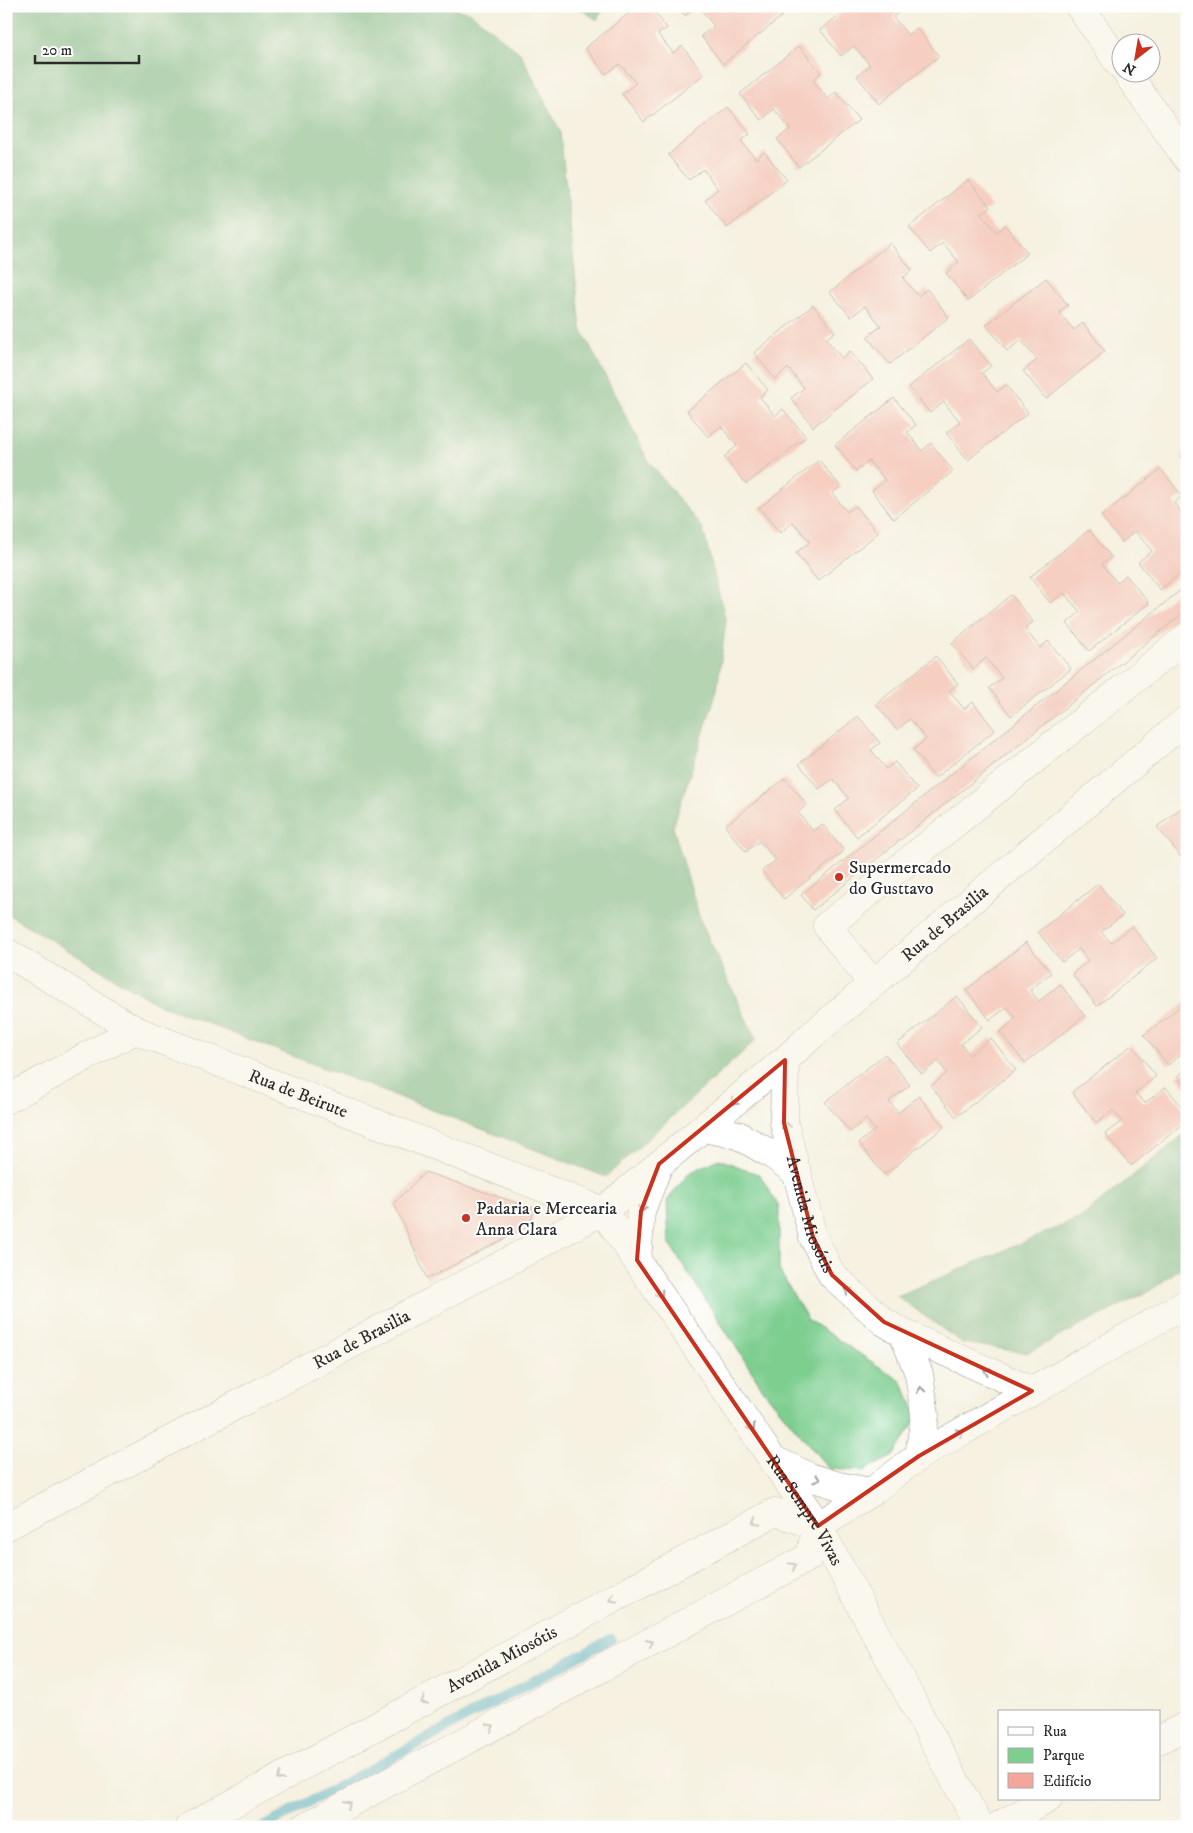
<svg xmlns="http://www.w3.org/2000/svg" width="1193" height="1833" font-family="'IM FELL DW Pica',serif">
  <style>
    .green { fill: #7dce8f; stroke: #547c5d }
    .forest { fill: #66b17a; stroke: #486e52 }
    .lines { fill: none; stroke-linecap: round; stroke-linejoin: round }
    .stream { stroke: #45aac5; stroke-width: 10 }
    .building { fill: #f5a69c }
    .minor-casing { stroke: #908e86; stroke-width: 29 }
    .minor { stroke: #fff; stroke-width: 28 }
    .oneway { stroke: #a0a0a0 }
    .marked { fill: none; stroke: #c8321e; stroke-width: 4; stroke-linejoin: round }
    .poi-dot { fill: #c8321e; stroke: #fff; stroke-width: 2 }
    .labels { text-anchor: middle; stroke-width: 4; stroke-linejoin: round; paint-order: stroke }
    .poi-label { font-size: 18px; fill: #2b2b2b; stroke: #fff; text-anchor: start }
    .street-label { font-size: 18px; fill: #2b2b2b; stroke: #fff }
  </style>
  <rect width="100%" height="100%" fill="#fff"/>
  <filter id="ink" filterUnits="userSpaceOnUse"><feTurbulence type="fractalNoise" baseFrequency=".02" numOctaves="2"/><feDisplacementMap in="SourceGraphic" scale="10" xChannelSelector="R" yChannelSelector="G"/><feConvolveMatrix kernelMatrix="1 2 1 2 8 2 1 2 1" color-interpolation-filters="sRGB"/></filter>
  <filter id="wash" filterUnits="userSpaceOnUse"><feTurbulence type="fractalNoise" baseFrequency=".0096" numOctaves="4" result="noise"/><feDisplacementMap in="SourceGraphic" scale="20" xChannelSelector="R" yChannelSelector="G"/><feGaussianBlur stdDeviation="1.12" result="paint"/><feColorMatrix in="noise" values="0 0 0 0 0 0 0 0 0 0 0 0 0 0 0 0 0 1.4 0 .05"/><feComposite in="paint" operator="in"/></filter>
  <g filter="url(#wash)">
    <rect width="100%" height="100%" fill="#f5f1e0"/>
    <polygon class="green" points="719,1159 760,1175 779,1207 779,1270 808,1320 901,1381 918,1416 893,1456 863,1471 829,1469 765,1392 669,1243 667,1201 689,1173"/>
    <g class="forest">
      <polygon points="6,6 437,6 470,12 521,54 560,131 581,328 649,462 703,529 726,622 717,691 673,827 701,922 756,1040 606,1177 157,1004 6,913"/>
      <polygon points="576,6 605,6 597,20"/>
      <polygon points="1187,1132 1187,1263 1153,1289 1027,1353 962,1343 897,1296 1080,1218"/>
    </g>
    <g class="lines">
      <polyline class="stream" points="263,1827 611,1639"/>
    </g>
    <g id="blocks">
      <g class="building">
        <polygon points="638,6 650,6 667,28 658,34 673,53 682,46 704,74 644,122 622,94 636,83 620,64 606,74 585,48"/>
        <polygon points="676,6 697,6 685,16"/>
        <polygon points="698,6 774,6 782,16 723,64 701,36 714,26"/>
        <polygon points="851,6 899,6 902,10 893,17 908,35 917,28 939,56 879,104 857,76 870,65 854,46 841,56 820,30"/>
        <polygon points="799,46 821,73 813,80 828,99 836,92 859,120 799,167 777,139 790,129 774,109 761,120 740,94"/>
        <polygon points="728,107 750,134 741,141 756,159 764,152 787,180 727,228 705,200 718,189 703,169 689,180 668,155"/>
        <polygon points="968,180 991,207 981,213 997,232 1005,225 1028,253 968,301 946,273 959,262 943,243 930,253 909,227"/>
        <polygon points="890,243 912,270 903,278 918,296 927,289 949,317 890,364 867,337 881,326 865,306 851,317 830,292"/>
        <polygon points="1046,278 1068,305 1059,312 1074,330 1083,323 1105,351 1046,399 1023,371 1037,360 1021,340 1007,351 986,325"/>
        <polygon points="813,305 835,332 826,339 842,358 850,351 873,379 813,427 791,398 804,388 788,368 775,379 754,353"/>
        <polygon points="969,339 991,366 982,373 997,392 1006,385 1028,413 968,460 946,433 960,422 944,402 930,413 909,387"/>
        <polygon points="746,363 768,390 760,397 775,416 783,409 806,437 746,484 724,457 737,446 721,426 708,437 687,411"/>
        <polygon points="894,398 916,425 907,432 922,451 931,443 953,471 894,519 872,491 885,480 869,461 856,471 835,445"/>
        <polygon points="1187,452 1187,464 1181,457"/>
        <polygon points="819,460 841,487 832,493 847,512 856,506 878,533 818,581 796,553 810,542 793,522 780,533 759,508"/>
        <polygon points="1161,469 1182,496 1174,503 1187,519 1187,568 1160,590 1138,562 1152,551 1135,531 1122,542 1101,516"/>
        <polygon points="1089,530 1111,557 1102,564 1117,583 1126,575 1149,603 1089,651 1067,623 1080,612 1064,593 1050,603 1030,577"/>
        <polygon points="1187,585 1187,610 813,910 801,895"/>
        <polygon points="1011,595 1033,622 1025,629 1040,648 1048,641 1071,669 1011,716 989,688 1002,678 986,658 973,669 952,643"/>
        <polygon points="936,656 958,684 949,690 964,709 973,702 995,730 935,778 913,750 926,739 910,719 897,730 876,704"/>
        <polygon points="858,716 880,743 871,750 886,769 895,762 917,789 857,837 835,810 849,798 833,779 819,789 799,764"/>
        <polygon points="785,778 807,805 798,812 813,831 822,824 844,851 784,899 762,871 776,860 759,841 746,852 725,826"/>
        <polygon points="1187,803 1187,853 1181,857 1157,827"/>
        <polygon points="1098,884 1123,915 1101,932 1111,943 1132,926 1157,958 1097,1006 1072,974 1088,961 1079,949 1062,962 1038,932"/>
        <polygon points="1026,942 1051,973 1030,990 1039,1001 1060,984 1085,1016 1025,1063 1000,1032 1016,1018 1007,1007 990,1020 966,990"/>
        <polygon points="957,996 982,1027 961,1044 970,1055 991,1038 1016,1070 956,1117 931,1086 947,1073 938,1061 922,1074 897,1044"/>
        <polygon points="1187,1001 1187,1055 1184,1052 1168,1065 1144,1035"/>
        <polygon points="1132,1045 1156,1076 1135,1093 1145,1103 1166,1087 1187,1113 1187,1121 1131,1166 1105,1134 1122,1121 1113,1110 1096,1123 1072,1092"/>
        <polygon points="885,1054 910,1085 889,1101 898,1113 919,1096 944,1127 884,1175 859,1143 875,1130 866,1119 850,1132 825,1102"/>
        <polygon points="1187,1069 1187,1088 1177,1076"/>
        <polygon points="425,1172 535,1209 529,1226 427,1279 394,1203"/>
      </g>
    </g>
  </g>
  <g filter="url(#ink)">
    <use href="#blocks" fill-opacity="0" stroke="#908e86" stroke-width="1"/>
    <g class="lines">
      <g class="minor-casing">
        <g id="minor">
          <polyline points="1079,6 1120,65"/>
          <polyline points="1126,72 1187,159"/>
          <path id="s1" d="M6,952l129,78 468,181"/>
          <polyline points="873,984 827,926 1187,637"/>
          <path id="s2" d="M785,1060l-1,63 29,114 19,38 52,47 19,11 129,58"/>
          <polyline points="6,1100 135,1030"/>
          <polyline points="703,1128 738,1135 774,1156 798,1174"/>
          <path id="s3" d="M603,1211l215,315 162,301"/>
          <polyline points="637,1260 641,1211 658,1167"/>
          <polyline points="903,1333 919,1374 925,1415 919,1456"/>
          <polyline points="774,1460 810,1477 839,1486 871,1492"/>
          <path id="s4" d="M6,1527l597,-316 182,-151 26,-24 376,-317"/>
          <polyline points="1159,1740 1187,1725"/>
          <path id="s5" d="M189,1827l586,-315 43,14"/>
          <polyline points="305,1827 809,1557 818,1526 871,1492 919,1456 1187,1303"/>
          <polyline points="996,1827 1048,1799"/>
        </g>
      </g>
      <use href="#minor" class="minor"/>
    </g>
    <defs><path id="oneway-chevron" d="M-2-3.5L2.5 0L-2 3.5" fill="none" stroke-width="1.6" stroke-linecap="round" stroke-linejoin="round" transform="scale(1.25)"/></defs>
    <g class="oneway">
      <use href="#oneway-chevron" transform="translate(734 1102) rotate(141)"/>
      <use href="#oneway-chevron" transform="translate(786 1125) rotate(-99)"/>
      <use href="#oneway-chevron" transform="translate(642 1209) rotate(103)"/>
      <use href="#oneway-chevron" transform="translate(848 1290) rotate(-138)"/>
      <use href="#oneway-chevron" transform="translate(660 1294) rotate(56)"/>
      <use href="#oneway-chevron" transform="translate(987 1371) rotate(-156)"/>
      <use href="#oneway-chevron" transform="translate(921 1390) rotate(-99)"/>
      <use href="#oneway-chevron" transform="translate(752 1428) rotate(56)"/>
      <use href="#oneway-chevron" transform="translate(960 1432) rotate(-30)"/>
      <use href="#oneway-chevron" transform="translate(817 1479) rotate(17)"/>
      <use href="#oneway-chevron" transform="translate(756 1522) rotate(152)"/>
      <use href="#oneway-chevron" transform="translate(793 1566) rotate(-28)"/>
      <use href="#oneway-chevron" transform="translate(613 1599) rotate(152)"/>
      <use href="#oneway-chevron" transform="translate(650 1643) rotate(-28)"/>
      <use href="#oneway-chevron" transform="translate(424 1701) rotate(152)"/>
      <use href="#oneway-chevron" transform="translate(491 1727) rotate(-28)"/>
      <use href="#oneway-chevron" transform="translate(280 1777) rotate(152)"/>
      <use href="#oneway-chevron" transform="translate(348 1804) rotate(-28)"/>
    </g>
  </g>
  <path d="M0 0H1193V1833H0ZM785,1060l-1,63 29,114 19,38 52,47 148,69 -113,65 -101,70 -181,-266 4,-49 18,-47z" fill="#f5f1e0" fill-opacity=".55" fill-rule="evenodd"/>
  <path class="marked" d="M785,1060l-1,63 29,114 19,38 52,47 148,69 -113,65 -101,70 -181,-266 4,-49 18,-47z"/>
  <g class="poi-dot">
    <circle cx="839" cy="877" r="5"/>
    <circle cx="466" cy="1218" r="5"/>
  </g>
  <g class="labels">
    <g class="poi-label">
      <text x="849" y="873">Supermercado<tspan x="849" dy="21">do Gusttavo</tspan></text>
      <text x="476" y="1214">Padaria e Mercearia<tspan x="476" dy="21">Anna Clara</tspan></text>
    </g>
    <g class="street-label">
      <text dy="6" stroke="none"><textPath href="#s4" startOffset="1122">Rua de Brasilia</textPath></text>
      <text dy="6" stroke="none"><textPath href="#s1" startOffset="326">Rua de Beirute</textPath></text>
      <text dy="6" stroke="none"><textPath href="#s2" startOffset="158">Avenida Miosótis</textPath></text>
      <text dy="6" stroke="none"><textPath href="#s4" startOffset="402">Rua de Brasilia</textPath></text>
      <text dy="6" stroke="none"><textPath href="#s3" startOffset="361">Rua Sempre Vivas</textPath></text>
      <text dy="6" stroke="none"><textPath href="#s5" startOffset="355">Avenida Miosótis</textPath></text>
    </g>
  </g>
  <rect width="1193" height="1833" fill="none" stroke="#fff" stroke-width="25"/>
  <rect x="998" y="1710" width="162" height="90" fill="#ffffff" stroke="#aaaaaa"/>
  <rect x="1008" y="1727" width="25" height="8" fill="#ffffff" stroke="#aaaaaa"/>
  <text x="1043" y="1736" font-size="15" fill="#2b2b2b">Rua</text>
  <rect x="1008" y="1748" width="25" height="15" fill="#7dce8f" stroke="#aaaaaa"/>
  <text x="1043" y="1760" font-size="15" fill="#2b2b2b">Parque</text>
  <rect x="1008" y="1773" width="25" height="15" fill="#f5a69c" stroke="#aaaaaa"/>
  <text x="1043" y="1786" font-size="15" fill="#2b2b2b">Edifício</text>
  <g transform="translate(1136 58) rotate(211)"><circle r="24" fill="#ffffff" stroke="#aaaaaa"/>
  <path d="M0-4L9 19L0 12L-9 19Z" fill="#c8321e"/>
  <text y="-8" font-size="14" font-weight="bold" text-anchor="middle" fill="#2b2b2b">N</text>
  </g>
  <path d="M35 55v8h104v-8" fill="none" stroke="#2b2b2b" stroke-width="2.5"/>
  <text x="42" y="55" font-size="15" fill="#2b2b2b" stroke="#ffffff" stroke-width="4" paint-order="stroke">20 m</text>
</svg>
